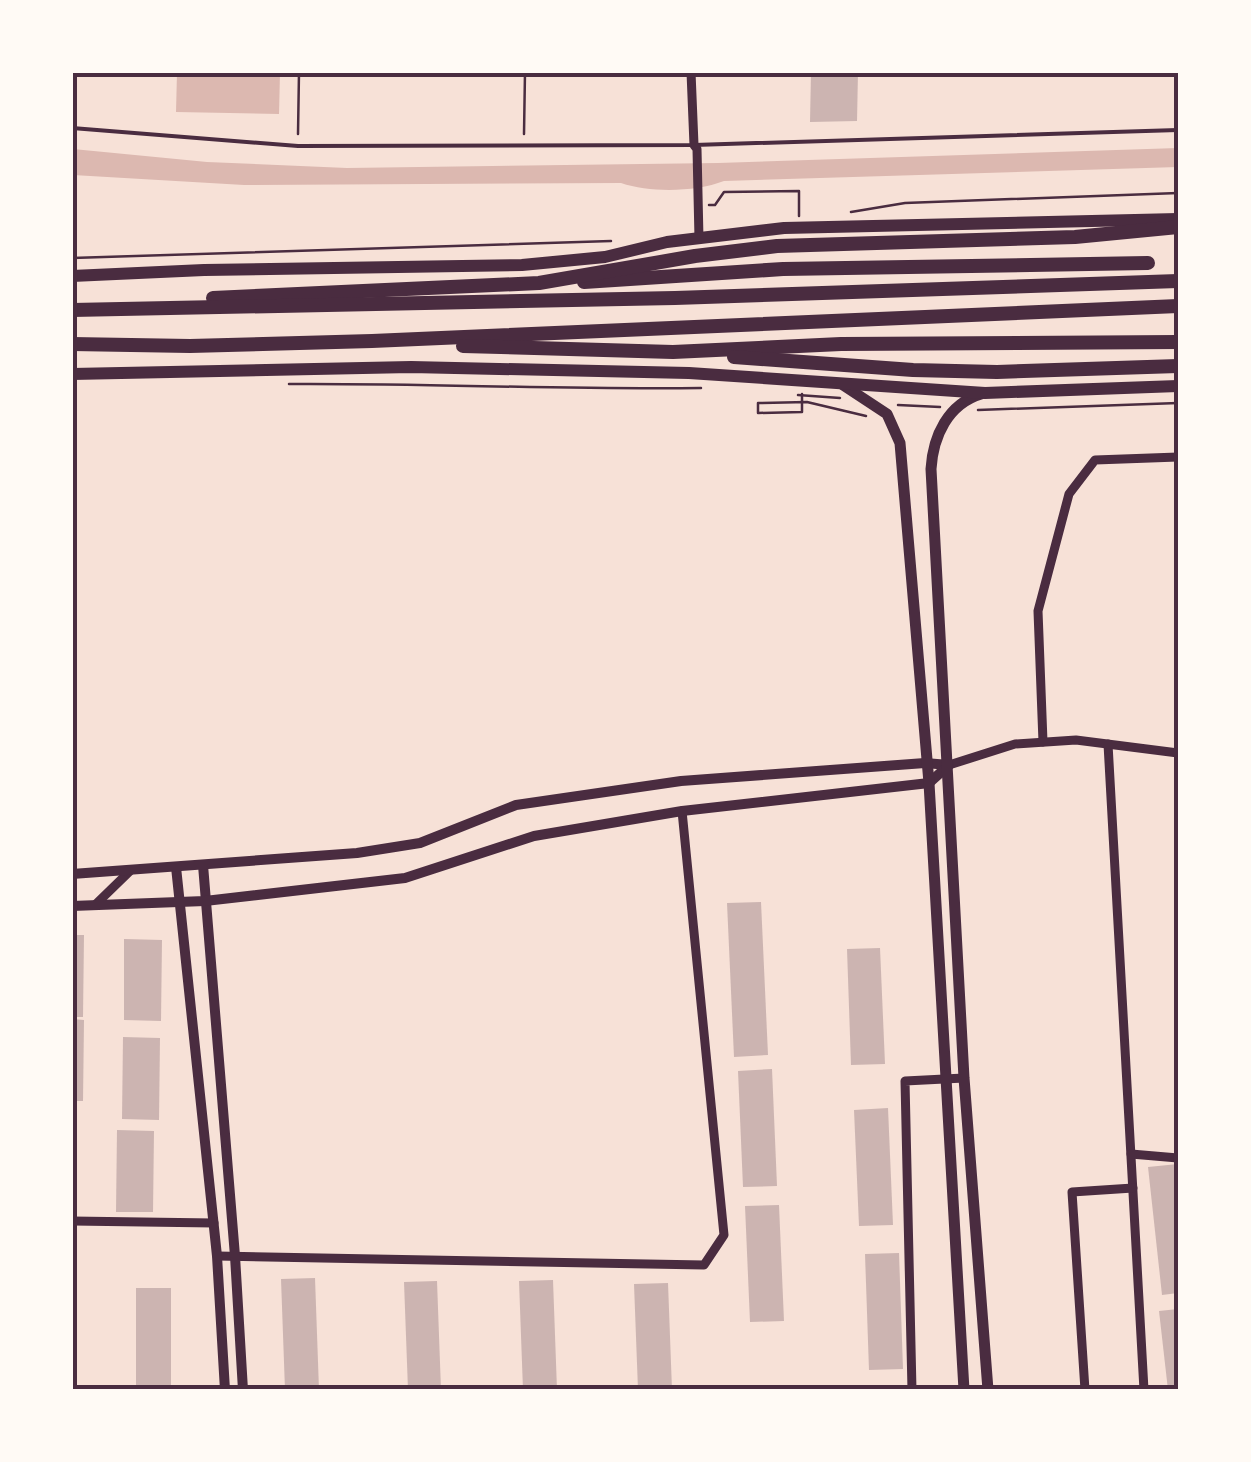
<svg xmlns="http://www.w3.org/2000/svg" width="1251" height="1462" font-family="Overpass,sans-serif">
  <style>
    .water { fill: #dcb8b0 }
    .building { fill: #ccb4b1 }
    .lines { fill: none; stroke-linecap: round; stroke-linejoin: round }
    .path { stroke: #4a2c40; stroke-width: 2.5 }
    .service { stroke: #4a2c40; stroke-width: 4 }
    .minor { stroke: #4a2c40; stroke-width: 9 }
    .tertiary { stroke: #4a2c40; stroke-width: 10 }
    .secondary { stroke: #4a2c40; stroke-width: 11 }
    .primary { stroke: #4a2c40; stroke-width: 12 }
    .trunk { stroke: #4a2c40; stroke-width: 14 }
    .neatline { fill: none; stroke: #4a2c40; stroke-width: 4 }
  </style>
  <rect width="100%" height="100%" fill="#f7e1d7"/>
  <g class="water">
    <polygon points="177,73 280,73 279,114 176,112"/>
    <path d="M1178,148v19l-454,14c-29,11 -73,12 -103,2l-377,2 -171,-10v-26l134,13 140,6 371,-5z"/>
  </g>
  <g class="building">
    <polygon points="811,72 858,72 857,121 810,122"/>
    <polygon points="761,902 768,1055 734,1057 727,903"/>
    <polygon points="72,935 84,935 83,1017 72,1017"/>
    <polygon points="124,939 162,940 161,1021 124,1020"/>
    <polygon points="880,948 885,1064 851,1065 847,949"/>
    <polygon points="72,1019 84,1020 83,1101 72,1101"/>
    <polygon points="123,1037 160,1038 159,1120 122,1119"/>
    <polygon points="772,1069 777,1186 743,1187 738,1071"/>
    <polygon points="888,1108 893,1225 859,1226 854,1110"/>
    <polygon points="117,1130 154,1131 153,1212 116,1212"/>
    <polygon points="1178,1164 1178,1293 1162,1295 1148,1167"/>
    <polygon points="779,1205 784,1321 750,1322 745,1206"/>
    <polygon points="899,1253 903,1369 869,1370 865,1254"/>
    <polygon points="315,1278 319,1390 285,1390 281,1279"/>
    <polygon points="553,1280 557,1390 523,1390 519,1281"/>
    <polygon points="437,1281 441,1390 408,1390 404,1282"/>
    <polygon points="668,1283 672,1390 638,1390 634,1284"/>
    <rect x="136" y="1288" width="35" height="102"/>
    <polygon points="1178,1309 1178,1390 1168,1390 1159,1311"/>
  </g>
  <g class="lines">
    <g class="path">
      <polyline points="298,134 299,72"/>
      <polyline points="524,134 525,72"/>
      <polyline points="709,205 715,205 724,192 799,191 799,216"/>
      <polyline points="851,212 905,203 1178,193"/>
      <polyline points="72,258 611,241"/>
      <path d="M289,384c137,-1 274,6 412,4"/>
      <polyline points="802,394 802,412 758,413 758,403 807,402 866,416"/>
      <polyline points="798,395 840,398"/>
      <polyline points="898,405 940,407"/>
      <polyline points="978,410 1178,403"/>
    </g>
    <polyline class="service" points="72,128 298,146 694,145 1178,130"/>
    <g class="minor">
      <polyline points="691,72 694,145 697,149 699,239"/>
      <polyline points="1043,742 1038,611 1069,494 1095,460 1178,457"/>
      <polyline points="1108,744 1144,1390"/>
      <polyline points="949,765 1015,744 1076,740 1178,753"/>
      <polyline points="95,905 131,870"/>
      <polyline points="1131,1154 1178,1158"/>
      <polyline points="72,1221 214,1223"/>
      <polyline points="217,1256 704,1265 724,1235 682,811"/>
      <polyline points="912,1390 905,1081 964,1078"/>
      <polyline points="1085,1390 1072,1192 1133,1188"/>
    </g>
    <g class="tertiary">
      <polyline points="203,865 235,1256 243,1390"/>
      <polyline points="176,867 217,1256 225,1390"/>
      <polyline points="72,874 357,853 420,843 516,805 681,781 925,763 949,765"/>
      <polyline points="72,906 205,901 405,878 534,836 682,811 929,783 949,765"/>
    </g>
    <g class="secondary">
      <polyline points="843,385 887,414 900,443 929,783 964,1390"/>
      <path d="M981,394c-33,10 -48,42 -50,75l33,609 24,312"/>
    </g>
    <g class="primary">
      <polyline points="72,276 204,270 522,265 605,257 667,242 784,228 1178,219"/>
      <polyline points="72,374 411,367 689,373 985,393 1178,386"/>
    </g>
    <g class="trunk">
      <polyline points="584,282 783,269 1148,263"/>
      <polyline points="213,298 539,283 695,256 777,246 1075,237 1178,227"/>
      <polyline points="72,310 675,298 1178,281"/>
      <polyline points="72,344 190,346 372,341 1178,306"/>
      <polyline points="463,346 673,352 841,344 1178,342"/>
      <polyline points="734,357 913,370 997,372 1178,366"/>
    </g>
  </g>
  <rect width="1251" height="1462" fill="none" stroke="#fffaf5" stroke-width="150"/>
  <rect x="75" y="75" width="1101" height="1312" class="neatline"/>
</svg>
